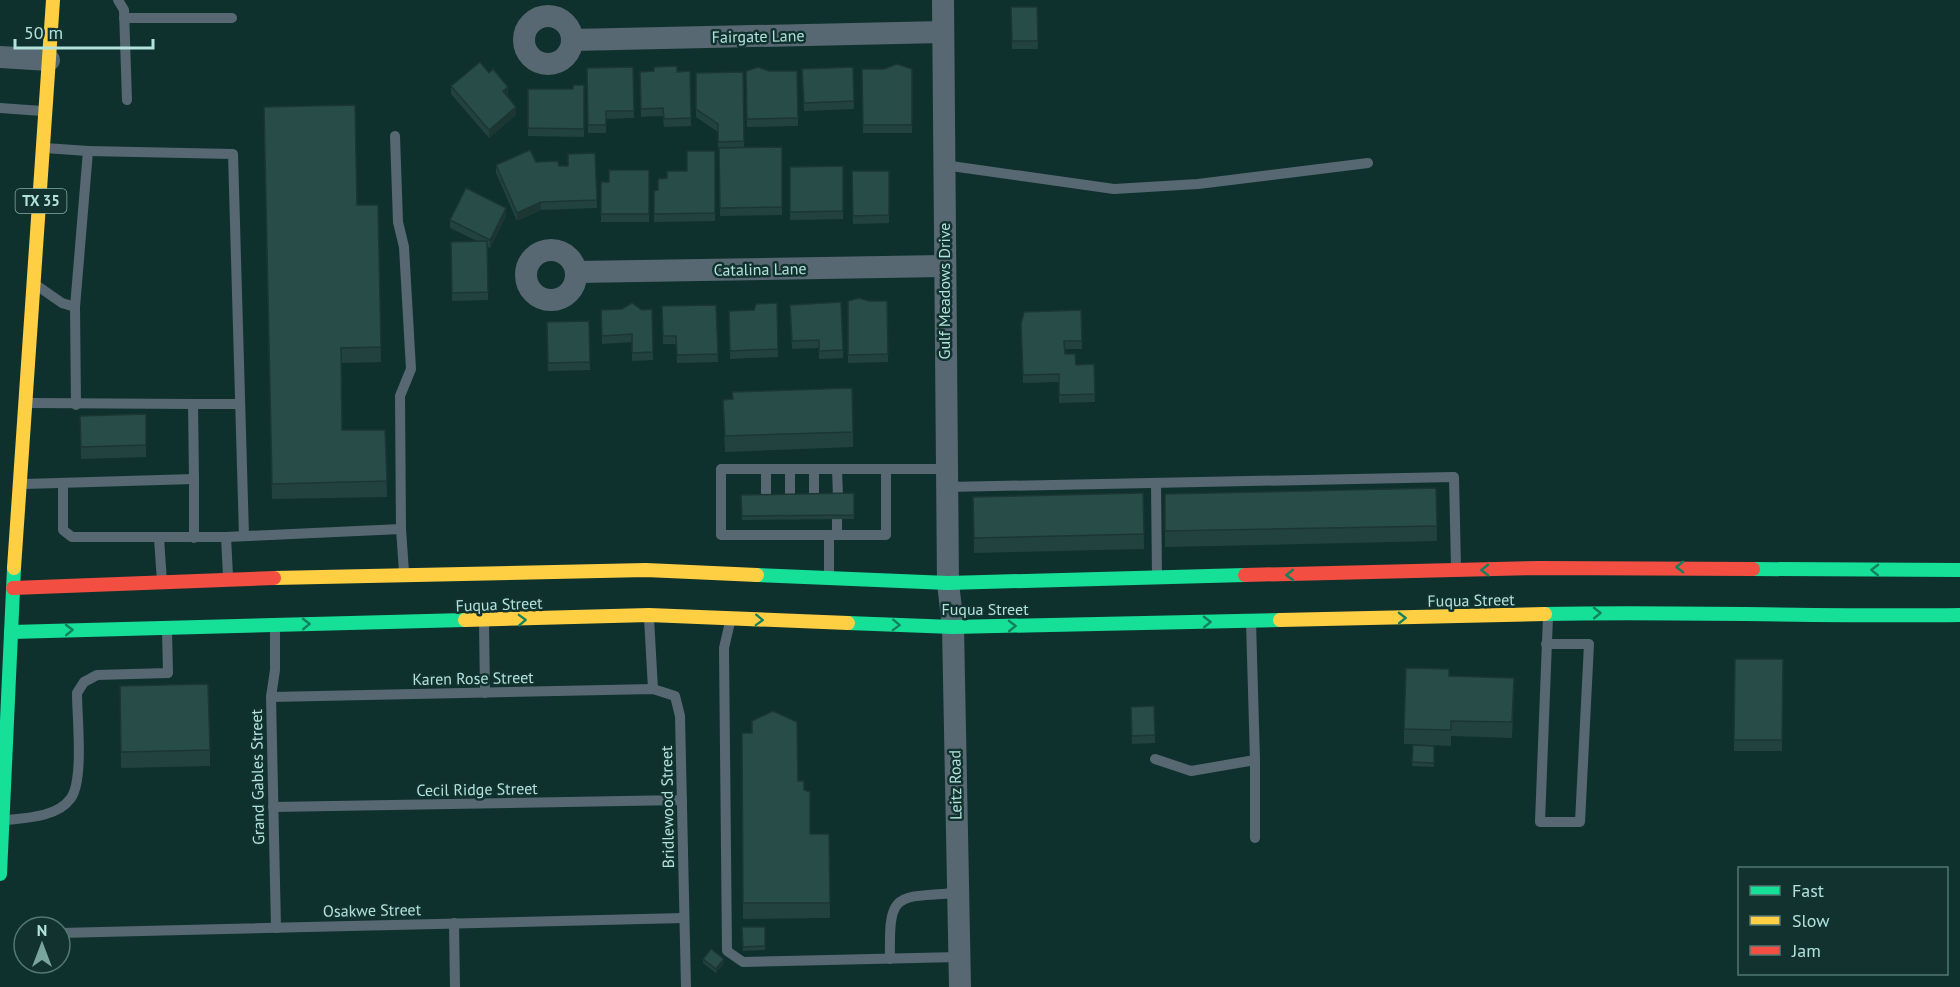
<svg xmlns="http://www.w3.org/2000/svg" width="1960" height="987" font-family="'PT Sans',sans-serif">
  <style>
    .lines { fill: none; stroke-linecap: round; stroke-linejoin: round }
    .lane { stroke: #576872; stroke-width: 10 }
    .street { stroke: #576872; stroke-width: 22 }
    .fast { stroke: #16e098; stroke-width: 14 }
    .slow { stroke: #ffcf43; stroke-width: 14 }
    .jam { stroke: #f24e42; stroke-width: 14 }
    .wall { fill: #22423f }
    .shaded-wall { fill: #1c3633 }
    .building { fill: #284d49; stroke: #1c3633; stroke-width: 1.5 }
    .oneway { stroke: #13805e }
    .labels { text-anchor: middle; stroke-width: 5; stroke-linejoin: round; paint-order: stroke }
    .shield { fill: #11322f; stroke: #82ada7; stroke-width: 1.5 }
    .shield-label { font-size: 15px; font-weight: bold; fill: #b3e2db }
    .street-label { font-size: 16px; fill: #b3e2db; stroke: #11322f }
  </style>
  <rect width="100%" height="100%" fill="#0f312e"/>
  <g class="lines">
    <g class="lane">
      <polyline points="118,0 124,10 127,100"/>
      <polyline points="124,18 232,18"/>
      <polyline points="0,108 42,111"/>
      <polyline points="395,136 398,222 404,247 411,369 400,396 401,529"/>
      <polyline points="45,148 88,151 75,307 76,405"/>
      <polyline points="88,151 233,154 244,536"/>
      <polyline points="944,165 1114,189 1198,184 1368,163"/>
      <polyline points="39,287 62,303 75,307"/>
      <polyline points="193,404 240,404"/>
      <polyline points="766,469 766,498"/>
      <polyline points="790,469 790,498"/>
      <polyline points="814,469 814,497"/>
      <polyline points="837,469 838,497"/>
      <polyline points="194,479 194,538"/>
      <polyline points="63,483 63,530 72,537 226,537 401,529 404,572"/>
      <polyline points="1156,483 1157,576"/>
      <polyline points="24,484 194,479 193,404 30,403"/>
      <polyline points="947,487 1454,477 1456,567"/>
      <polyline points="837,519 837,535"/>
      <polyline points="829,535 886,535 886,469"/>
      <polyline points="226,537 228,576"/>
      <polyline points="159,538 162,582"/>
      <polyline points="829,576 829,535 721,535 721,469 946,469"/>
      <polyline points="649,618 653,689"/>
      <polyline points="484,621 485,693"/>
      <polyline points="730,622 724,648 727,951 743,962 959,957"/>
      <polyline points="275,628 275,670 271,697 276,928"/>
      <polyline points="1546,644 1589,644 1580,822 1540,822 1548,616"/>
      <polyline points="271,697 653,689 675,696 680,716 686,987"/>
      <polyline points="1155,759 1191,771 1255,760 1251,622"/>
      <polyline points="273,807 682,800"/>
      <path d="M6,820c20,-2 52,-3 65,-22 13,-19 6,-80 6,-105l7,-11 13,-7 71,-2 -1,-42"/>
      <polyline points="1255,838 1255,760"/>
      <polyline points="454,923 455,987"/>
      <polyline points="60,933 684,918"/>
      <path d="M890,959c-1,-66 3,-62 66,-66"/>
    </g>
    <g class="street">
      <polyline points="943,0 948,583 953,627 960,987"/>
      <circle cx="548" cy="40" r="24"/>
      <polyline points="572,40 943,32"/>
      <polyline points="0,57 49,60"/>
      <circle cx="551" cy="275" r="25"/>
      <polyline points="576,272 943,266"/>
    </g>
    <g class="fast">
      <polyline points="1753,569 1960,570"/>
      <polyline points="757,575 948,583 1245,575"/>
      <path d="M1545,614c138,-3 277,3 415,1"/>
      <polyline points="848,623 953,627 1280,620"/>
      <polyline points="11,632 465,620"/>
      <polyline points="0,874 14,568"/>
    </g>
    <g class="slow">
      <polyline points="14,568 53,0"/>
      <polyline points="274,578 646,570 757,575"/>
      <polyline points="465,620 649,615 848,623"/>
      <polyline points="1280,620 1545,614"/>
    </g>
    <g class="jam">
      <polyline points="1245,575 1539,568 1753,569"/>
      <polyline points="13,588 274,578"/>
    </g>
  </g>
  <g class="wall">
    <polygon points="1011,7 1037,7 1038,49 1012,49"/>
    <polygon points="633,67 634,118 606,119 606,133 588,133 587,68"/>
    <polygon points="853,67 854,109 804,111 802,77"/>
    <polygon points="862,69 912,69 912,133 863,133"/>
    <polygon points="690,71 691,126 664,127 663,116 641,117 640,72"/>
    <polygon points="746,71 769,71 798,118 798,126 747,127"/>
    <polygon points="743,72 744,147 782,147 782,215 720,216 719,150 718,150 718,132 696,117 696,73"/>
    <polygon points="584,85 584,137 528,136 528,89 573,89"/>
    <polygon points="451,86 508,95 507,96 516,115 489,138 451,94"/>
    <polygon points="264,122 357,205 378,205 381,362 341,363 342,430 385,430 387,497 272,499"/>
    <polygon points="715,151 715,221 654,222 654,191 658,190 667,178 687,171"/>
    <polygon points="595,153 597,208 541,210 517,221 496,173 496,165 536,162 559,166 568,166"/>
    <polygon points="843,166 843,219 790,220 790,167"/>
    <polygon points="649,170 649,222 601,222 601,182 609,182"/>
    <polygon points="852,171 889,171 889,223 853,224"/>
    <polygon points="506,216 490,248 488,247 488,300 452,301 451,242 477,241 450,228 450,220"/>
    <polygon points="848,301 887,301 888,362 848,363"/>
    <polygon points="777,303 778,357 730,359 729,311 754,310"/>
    <polygon points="716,305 718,362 677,363 676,344 663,344 662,306"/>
    <polygon points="652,309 653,360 632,361 632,342 602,344 601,310"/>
    <polygon points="1081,310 1082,349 1064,349 1065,354 1076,365 1094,364 1095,402 1059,403 1059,382 1023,383 1021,324"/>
    <polygon points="790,313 843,350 843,358 819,359 819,348 792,349"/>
    <polygon points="589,321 590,370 548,371 547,322"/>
    <polygon points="723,400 853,432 853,447 725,452"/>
    <polygon points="146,414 146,457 81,459 80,416"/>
    <polygon points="1436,488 1437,541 1165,547 1165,494"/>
    <polygon points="854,493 854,519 742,520 741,495"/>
    <polygon points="1143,493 1144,549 974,553 973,497"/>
    <polygon points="1735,659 1783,659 1782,751 1734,751"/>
    <polygon points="1449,676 1514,693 1512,738 1451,736 1451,746 1404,744 1404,729"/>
    <polygon points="120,701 210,750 210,766 121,768"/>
    <polygon points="1154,706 1155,743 1132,744 1131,707"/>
    <polygon points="742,733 804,790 810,834 829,834 830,918 743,919"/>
    <polygon points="1413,745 1434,746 1434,767 1412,766"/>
    <polygon points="742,927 765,927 765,950 743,951"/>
    <polygon points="703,959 724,963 716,973 703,963"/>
  </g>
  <g class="shaded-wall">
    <polygon points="508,87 508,95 503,99 503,91"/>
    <polygon points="516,107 516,115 489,138 489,130"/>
    <polygon points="541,202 541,210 517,221 517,213"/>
    <polygon points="506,208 506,216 490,248 490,240"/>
    <polygon points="724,959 724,963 716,973 716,969"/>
  </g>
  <g class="building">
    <polygon points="1011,7 1037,7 1038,41 1012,41"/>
    <polygon points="480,62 489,73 493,69 508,87 503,91 516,107 489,130 451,86"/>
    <polygon points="897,64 912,69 912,125 863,125 862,69 884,69"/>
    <polygon points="677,66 677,72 690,71 691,118 664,119 663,108 641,109 640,72 654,71 654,67"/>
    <polygon points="633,67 634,111 606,111 606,125 588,125 587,68"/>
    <polygon points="758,67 769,71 797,71 798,118 747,119 746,71"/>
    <polygon points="853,67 854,101 804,103 802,69"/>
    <polygon points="743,72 744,141 718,142 718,124 696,109 696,73"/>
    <polygon points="573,85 584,85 584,129 528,128 528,89 573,89"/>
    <polygon points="355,105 357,205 378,205 381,347 341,348 342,430 385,430 387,481 272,484 264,107"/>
    <polygon points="782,147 782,207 720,208 719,148"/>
    <polygon points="530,150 536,162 558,161 559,166 568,166 568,154 595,153 597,200 541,202 517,213 496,165"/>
    <polygon points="687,151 715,151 715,213 654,214 654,191 658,190 658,179 667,178 667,171 687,171"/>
    <polygon points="843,166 843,211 790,212 790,167"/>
    <polygon points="609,170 649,170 649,214 601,214 601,182 609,182"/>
    <polygon points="852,171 889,171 889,215 853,216"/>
    <polygon points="466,188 506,208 490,240 450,220"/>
    <polygon points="487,241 488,292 452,293 451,242"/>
    <polygon points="859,298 869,301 887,301 888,354 848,355 848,301"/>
    <polygon points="841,302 843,350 819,351 819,340 792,341 790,305"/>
    <polygon points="632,303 642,310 652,309 653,352 632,353 632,334 602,336 601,310 622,309"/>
    <polygon points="777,303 778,349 730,351 729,311 754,310 756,304"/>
    <polygon points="716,305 718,354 677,355 676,336 663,336 662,306"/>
    <polygon points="1081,310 1082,341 1064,341 1065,354 1075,354 1076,365 1094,364 1095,394 1059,395 1059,374 1023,375 1021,324 1024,312"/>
    <polygon points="589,321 590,362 548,363 547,322"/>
    <polygon points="852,388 853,432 725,436 723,400 733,399 732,392"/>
    <polygon points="146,414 146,445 81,447 80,416"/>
    <polygon points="1436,488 1437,526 1165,531 1165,494"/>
    <polygon points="854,493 854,515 742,516 741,495"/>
    <polygon points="1143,493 1144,534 974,538 973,497"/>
    <polygon points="1735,659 1783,659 1782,740 1734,740"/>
    <polygon points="1406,668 1449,669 1449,676 1514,678 1512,722 1451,721 1451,730 1404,729"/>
    <polygon points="208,684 210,750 121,752 120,686"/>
    <polygon points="1154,706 1155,735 1132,736 1131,707"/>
    <polygon points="773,711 797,722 798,781 804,781 804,790 810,792 810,834 829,834 830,903 743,903 742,733 752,733 752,721"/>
    <polygon points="1413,745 1434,746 1434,763 1412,762"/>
    <polygon points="742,927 765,927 765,946 743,947"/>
    <polygon points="711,949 724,959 716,969 703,959"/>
  </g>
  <defs><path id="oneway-chevron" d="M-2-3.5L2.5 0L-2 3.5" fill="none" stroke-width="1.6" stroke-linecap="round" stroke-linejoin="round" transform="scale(1.5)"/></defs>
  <g class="oneway">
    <use href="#oneway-chevron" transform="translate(1680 567) rotate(179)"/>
    <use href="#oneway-chevron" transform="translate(1485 570) rotate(179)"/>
    <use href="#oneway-chevron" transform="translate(1875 570) rotate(-179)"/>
    <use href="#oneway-chevron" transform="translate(1290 575) rotate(179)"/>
    <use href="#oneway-chevron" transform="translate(1597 613) rotate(-1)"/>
    <use href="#oneway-chevron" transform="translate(1402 618) rotate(-1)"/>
    <use href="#oneway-chevron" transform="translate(522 620) rotate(-2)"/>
    <use href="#oneway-chevron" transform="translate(759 620) rotate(2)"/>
    <use href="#oneway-chevron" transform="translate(1207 622) rotate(-1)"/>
    <use href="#oneway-chevron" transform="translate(306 624) rotate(-1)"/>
    <use href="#oneway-chevron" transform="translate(896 625) rotate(2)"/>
    <use href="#oneway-chevron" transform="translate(1012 626) rotate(-1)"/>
    <use href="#oneway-chevron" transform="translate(69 630) rotate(-1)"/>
  </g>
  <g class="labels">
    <rect class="shield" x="15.5" y="189" width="51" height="24" rx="4.5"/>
    <g class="shield-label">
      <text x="41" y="206">TX 35</text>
    </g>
    <g class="street-label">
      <text transform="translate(758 36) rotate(-1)" y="6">Fairgate Lane</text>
      <text transform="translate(760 269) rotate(-1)" y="6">Catalina Lane</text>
      <text transform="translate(944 291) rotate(-90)" y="6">Gulf Meadows Drive</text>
      <text transform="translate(1471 600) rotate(-1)" y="6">Fuqua Street</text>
      <text transform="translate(499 604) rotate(-2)" y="6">Fuqua Street</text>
      <text x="985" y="615">Fuqua Street</text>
      <text transform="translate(473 678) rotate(-1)" y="6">Karen Rose Street</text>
      <text transform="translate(257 777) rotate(-91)" y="6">Grand Gables Street</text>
      <text transform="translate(955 785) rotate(-91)" y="6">Leitz Road</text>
      <text transform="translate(477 789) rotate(-1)" y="6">Cecil Ridge Street</text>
      <text transform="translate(667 807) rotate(-91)" y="6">Bridlewood Street</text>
      <text transform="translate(372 910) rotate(-1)" y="6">Osakwe Street</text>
    </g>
  </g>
  <rect x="1738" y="867" width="210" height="108" fill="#11322f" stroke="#527874" stroke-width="1.5"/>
  <rect x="1750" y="886" width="30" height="9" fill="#16e098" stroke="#527874" stroke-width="1.5"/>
  <text x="1792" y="897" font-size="18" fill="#b3e2db">Fast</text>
  <rect x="1750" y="916" width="30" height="9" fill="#ffcf43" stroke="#527874" stroke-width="1.5"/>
  <text x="1792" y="927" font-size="18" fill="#b3e2db">Slow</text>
  <rect x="1750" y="946" width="30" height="9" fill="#f24e42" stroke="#527874" stroke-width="1.5"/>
  <text x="1792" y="957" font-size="18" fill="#b3e2db">Jam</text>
  <g transform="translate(42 945)"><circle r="28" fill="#11322f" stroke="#527874" stroke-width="1.5"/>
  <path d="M0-4.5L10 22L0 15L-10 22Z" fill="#7aa49e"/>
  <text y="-9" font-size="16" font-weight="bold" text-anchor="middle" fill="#b3e2db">N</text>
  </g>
  <path d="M15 39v9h138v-9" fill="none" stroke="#b3e2db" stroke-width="3"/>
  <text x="24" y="39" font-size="18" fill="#b3e2db" stroke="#11322f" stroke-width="4.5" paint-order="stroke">50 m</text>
</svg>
